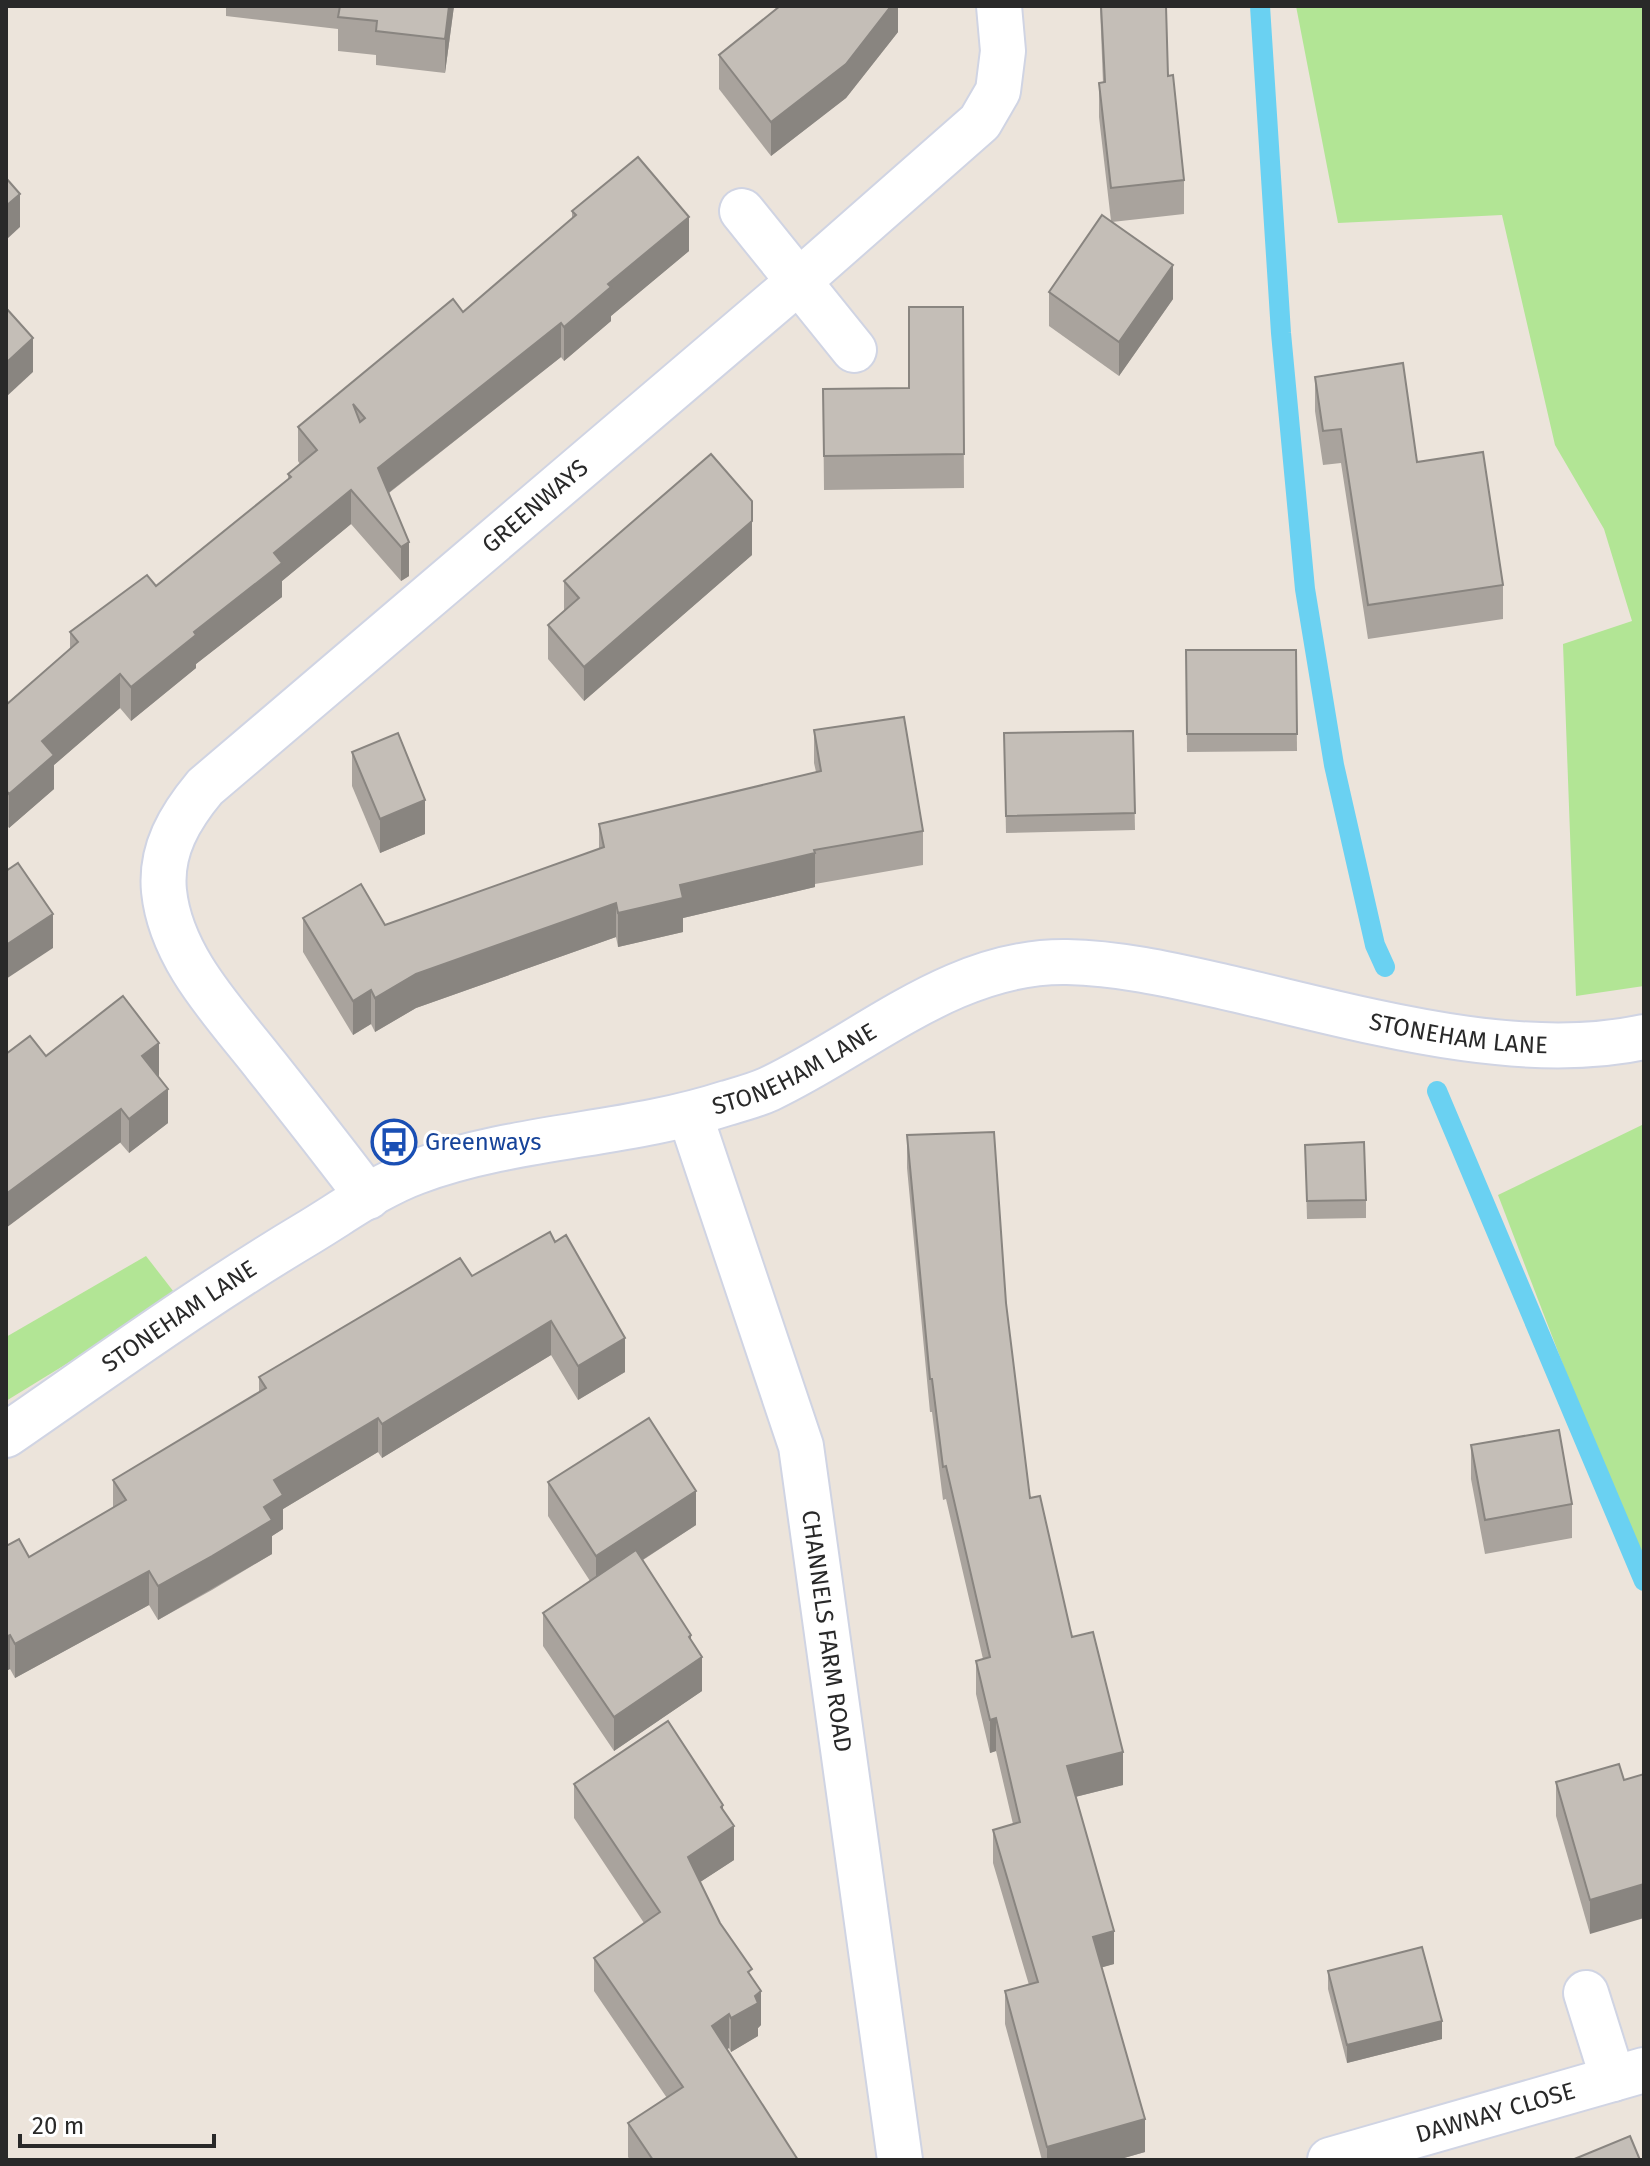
<svg xmlns="http://www.w3.org/2000/svg" width="1650" height="2166" font-family="'Fira Sans',sans-serif">
  <style>
    .green { fill: #b2e595 }
    .lines { fill: none; stroke-linecap: round; stroke-linejoin: round }
    .stream { stroke: #6ad1f2; stroke-width: 20 }
    .minor-casing { stroke: #d0d4e3; stroke-width: 48 }
    .minor { stroke: #fff; stroke-width: 44 }
    .wall { fill: #a9a39d }
    .shaded-wall { fill: #898580 }
    .building { fill: #c4beb7; stroke: #898580; stroke-width: 2; fill-rule: evenodd }
    .labels { text-anchor: middle; stroke-width: 6; stroke-linejoin: round; paint-order: stroke }
    .street-label { font-size: 24px; fill: #292929; stroke: #fff }
    .transit-label { font-size: 24px; fill: #164399; stroke: #fff; text-anchor: start }
  </style>
  <rect width="100%" height="100%" fill="#ece4db"/>
  <g class="green">
    <polygon points="1296,6 1644,6 1644,986 1576,996 1563,644 1632,621 1604,529 1555,445 1502,215 1338,223"/>
    <polygon points="1644,1124 1644,1576 1498,1195"/>
    <polygon points="146,1256 177,1296 6,1401 6,1337"/>
  </g>
  <g class="lines">
    <g class="stream">
      <polyline points="1260,6 1281,333 1305,589 1334,765 1375,945 1385,967"/>
      <polyline points="1437,1091 1644,1581"/>
    </g>
    <g class="minor-casing">
      <g id="minor">
        <polyline points="742,211 854,350"/>
        <path id="s1" d="M690,1115l111,331 99,714"/>
        <path id="s2" d="M368,1197c-33,-44 -67,-87 -101,-130 -40,-52 -96,-107 -103,-176 -4,-41 16,-74 41,-104l593,-505 182,-160 18,-31 5,-40 -4,-45"/>
        <path id="s3" d="M6,1435c100,-69 198,-140 302,-202 35,-21 70,-47 108,-61 100,-37 210,-36 311,-69 14,-4 29,-8 42,-14 97,-46 185,-129 298,-127 51,1 100,12 149,23 130,29 295,81 428,52"/>
        <polyline points="1586,1993 1613,2079"/>
        <path id="s4" d="M1330,2160l314,-90"/>
      </g>
    </g>
    <use href="#minor" class="minor"/>
  </g>
  <g class="wall">
    <polygon points="226,6 454,6 445,73 376,65 376,55 338,51 338,29 226,16"/>
    <polygon points="898,6 898,32 846,98 771,156 719,89 719,55 778,8"/>
    <polygon points="1100,6 1165,6 1168,76 1184,180 1184,214 1112,222 1173,299 1119,376 1049,326 1049,292 1111,221 1099,117 1099,83 1103,83"/>
    <polygon points="572,211 689,251 611,316 611,321 564,361 561,357 389,493 409,576 401,581 351,524 282,581 282,597 196,664 196,668 131,721 120,708 54,765 54,789 9,828 6,824 6,705 70,649 70,632 156,586 288,480 288,474 300,464 298,461 298,427 463,312 572,218"/>
    <polygon points="963,307 964,488 824,490 823,389 909,388"/>
    <polygon points="1315,377 1417,462 1503,585 1503,619 1368,639 1341,463 1323,465 1315,411"/>
    <polygon points="752,555 584,701 548,659 548,625 564,611 564,581"/>
    <polygon points="1186,650 1296,650 1297,751 1187,752"/>
    <polygon points="814,730 923,831 923,865 815,884 815,887 683,918 683,932 618,947 616,937 416,1008 375,1032 371,1024 353,1035 303,952 303,918 385,925 599,849 599,824 816,772 814,763"/>
    <polygon points="1133,731 1135,830 1006,833 1004,733"/>
    <polygon points="352,752 425,834 380,853 352,786"/>
    <polygon points="46,1056 159,1077 168,1123 129,1153"/>
    <polygon points="907,1135 1006,1303 1030,1498 1072,1637 1123,1785 1075,1797 1114,1964 1102,1967 1145,2152 1117,2160 1042,2160 1005,2024 1005,1991 1029,1985 993,1863 993,1830 1013,1824 996,1751 990,1753 976,1694 976,1661 983,1659 946,1499 943,1500 932,1412 930,1412 907,1168"/>
    <polygon points="1305,1145 1366,1200 1366,1218 1307,1219"/>
    <polygon points="550,1232 625,1372 578,1400 551,1355 382,1458 378,1452 283,1509 283,1529 272,1536 272,1554 212,1590 158,1620 149,1605 15,1678 10,1669 6,1671 6,1546 29,1557 113,1508 113,1480 259,1393 259,1377 472,1276"/>
    <polygon points="1471,1445 1572,1504 1572,1538 1485,1554 1471,1479"/>
    <polygon points="548,1482 696,1525 643,1560 691,1641 702,1691 614,1751 543,1646 543,1613 590,1581 548,1516"/>
    <polygon points="1624,1780 1590,1934 1556,1816 1556,1782"/>
    <polygon points="574,1784 723,1810 734,1860 700,1882 720,1923 752,1977 761,2025 758,2028 758,2036 731,2052 729,2048 727,2049 798,2160 630,2160 628,2157 628,2123 667,2098 594,1991 594,1958 644,1923 574,1818"/>
    <polygon points="1328,1971 1442,2039 1347,2063 1328,1989"/>
  </g>
  <g class="shaded-wall">
    <polygon points="449,6 454,6 445,73 445,39"/>
    <polygon points="891,6 898,6 898,32 846,98 771,156 771,122"/>
    <polygon points="20,194 20,227 6,240 6,206"/>
    <polygon points="689,217 689,251 611,316 611,321 564,361 564,327 608,284"/>
    <polygon points="1173,265 1173,299 1119,376 1119,342"/>
    <polygon points="561,323 561,357 378,501 378,468"/>
    <polygon points="33,338 33,372 6,397 6,363"/>
    <polygon points="351,490 351,524 282,581 282,597 196,664 196,668 131,721 131,687 194,632 274,553"/>
    <polygon points="752,521 752,555 584,701 584,667"/>
    <polygon points="409,542 409,576 401,581 401,547"/>
    <polygon points="120,674 120,708 54,765 54,789 9,828 9,794 42,741"/>
    <polygon points="425,800 425,834 380,853 380,819"/>
    <polygon points="815,853 815,887 683,918 683,932 618,947 618,913 680,885"/>
    <polygon points="616,903 616,937 416,1008 375,1032 375,998 416,974"/>
    <polygon points="53,914 53,948 6,979 6,945"/>
    <polygon points="371,990 371,1024 353,1035 353,1001"/>
    <polygon points="159,1043 159,1077 142,1090 142,1056"/>
    <polygon points="168,1089 168,1123 129,1153 129,1119"/>
    <polygon points="121,1109 121,1142 6,1228 6,1194"/>
    <polygon points="551,1321 551,1355 382,1458 382,1424"/>
    <polygon points="625,1338 625,1372 578,1400 578,1366"/>
    <polygon points="378,1418 378,1452 283,1509 283,1529 272,1536 272,1554 158,1620 158,1586 264,1507 274,1480"/>
    <polygon points="696,1491 696,1525 596,1590 596,1556"/>
    <polygon points="149,1571 149,1605 15,1678 15,1644"/>
    <polygon points="10,1635 10,1669 6,1671 6,1637"/>
    <polygon points="691,1635 691,1664 702,1657 702,1691 614,1751 614,1717"/>
    <polygon points="996,1718 996,1751 990,1753 990,1720"/>
    <polygon points="1123,1752 1123,1785 1067,1799 1067,1766"/>
    <polygon points="723,1805 723,1833 734,1826 734,1860 688,1890 688,1857 721,1807"/>
    <polygon points="1644,1884 1644,1918 1590,1934 1590,1900"/>
    <polygon points="1114,1931 1114,1964 1093,1970 1093,1937"/>
    <polygon points="761,1991 761,2025 758,2028 758,2036 731,2052 731,2018"/>
    <polygon points="729,2014 729,2048 712,2060 712,2026"/>
    <polygon points="1442,2021 1442,2039 1347,2063 1347,2045"/>
    <polygon points="1145,2119 1145,2152 1117,2160 1047,2160 1047,2147"/>
  </g>
  <g class="building">
    <polygon points="340,6 449,6 445,39 376,31 377,21 338,17"/>
    <polygon points="780,6 891,6 846,64 771,122 719,55"/>
    <polygon points="1101,6 1166,6 1168,76 1173,75 1184,180 1111,188 1099,83 1105,82"/>
    <path d="M638,157l51,60 -81,67 3,3 -47,40 -3,-4 -183,145 31,74 -8,5 -50,-57 -77,63 8,10 -88,69 2,3 -65,52 -11,-13 -78,67 12,14 -45,39 -3,-4v-85l72,-63 -8,-10 77,-57 9,11 135,-109 -3,-3 29,-24 -19,-23 155,-128 10,13 113,-97 -4,-4zM353,404l12,14 -5,4z"/>
    <polygon points="6,178 20,194 6,206"/>
    <polygon points="1102,215 1173,265 1119,342 1049,292"/>
    <polygon points="909,307 963,307 964,454 824,456 823,389 909,388"/>
    <polygon points="6,308 33,338 6,363"/>
    <polygon points="1403,363 1417,462 1483,452 1503,585 1368,605 1341,429 1323,431 1315,377"/>
    <polygon points="711,454 752,501 752,521 584,667 548,625 579,598 564,581"/>
    <polygon points="1186,650 1296,650 1297,734 1187,734"/>
    <polygon points="904,717 923,831 814,850 815,853 680,885 683,898 618,913 616,903 416,974 375,998 371,990 353,1001 303,918 361,884 385,925 604,847 599,824 821,771 814,730"/>
    <polygon points="1133,731 1135,813 1006,816 1004,733"/>
    <polygon points="398,733 425,800 380,819 352,752"/>
    <polygon points="18,863 53,914 6,945 6,871"/>
    <polygon points="123,996 159,1043 142,1056 168,1089 129,1119 121,1109 6,1194 6,1054 30,1036 46,1056"/>
    <polygon points="994,1132 1006,1303 1030,1498 1040,1496 1072,1637 1093,1632 1123,1752 1067,1766 1114,1931 1093,1937 1145,2119 1047,2147 1005,1991 1038,1982 993,1830 1020,1822 996,1718 990,1720 976,1661 990,1657 946,1466 943,1467 932,1379 930,1379 907,1135"/>
    <polygon points="1364,1142 1366,1200 1307,1201 1305,1145"/>
    <polygon points="550,1232 555,1242 566,1235 625,1338 578,1366 551,1321 382,1424 378,1418 274,1480 283,1495 264,1507 272,1520 212,1556 158,1586 149,1571 15,1644 10,1635 6,1637 6,1546 19,1539 29,1557 126,1500 113,1480 266,1388 259,1377 460,1258 472,1276"/>
    <polygon points="649,1418 696,1491 596,1556 548,1482"/>
    <polygon points="1559,1430 1572,1504 1485,1520 1471,1445"/>
    <polygon points="636,1550 691,1635 689,1637 702,1657 614,1717 543,1613"/>
    <polygon points="668,1721 723,1805 721,1807 734,1826 688,1857 720,1923 752,1969 748,1972 761,1991 755,1996 758,2003 731,2018 729,2014 712,2026 798,2160 653,2160 628,2123 683,2087 594,1958 660,1912 574,1784"/>
    <polygon points="1619,1764 1624,1780 1644,1774 1644,1884 1590,1900 1556,1782"/>
    <polygon points="1422,1947 1442,2021 1347,2045 1328,1971"/>
    <polygon points="1630,2136 1640,2160 1572,2160"/>
  </g>
  <defs>
    <g id="bus-ring" transform="scale(2.3)"><circle r="9.5" fill="#fff" stroke="#1a4fb4" stroke-width="1.5"/><path d="M-5-6H5V4H4V6H2V4H-2V6H-4V4H-5ZM-3.5-4V0h7V-4ZM-3.5 1.2v1.5H-2V1.2ZM2 1.2v1.5H3.5V1.2Z" fill="#1a4fb4"/></g>
  </defs>
  <g fill-rule="evenodd">
    <use href="#bus-ring" x="394" y="1142"/>
  </g>
  <g class="labels">
    <g class="street-label">
      <text dy="8" stroke="none"><textPath href="#s2" startOffset="920">GREENWAYS</textPath></text>
      <text dy="8" stroke="none"><textPath href="#s3" startOffset="1578">STONEHAM LANE</textPath></text>
      <text dy="8" stroke="none"><textPath href="#s3" startOffset="882">STONEHAM LANE</textPath></text>
      <text dy="8" stroke="none"><textPath href="#s3" startOffset="210">STONEHAM LANE</textPath></text>
      <text dy="8" stroke="none"><textPath href="#s1" startOffset="536">CHANNELS FARM ROAD</textPath></text>
      <text dy="8" stroke="none"><textPath href="#s4" startOffset="172">DAWNAY CLOSE</textPath></text>
    </g>
    <g class="transit-label">
      <text x="425" y="1150">Greenways</text>
    </g>
  </g>
  <rect width="1650" height="2166" fill="none" stroke="#292929" stroke-width="16"/>
  <path d="M20 2134v12h194v-12" fill="none" stroke="#292929" stroke-width="4"/>
  <text x="32" y="2134" font-size="24" fill="#292929" stroke="#ffffff" stroke-width="6" paint-order="stroke">20 m</text>
</svg>
